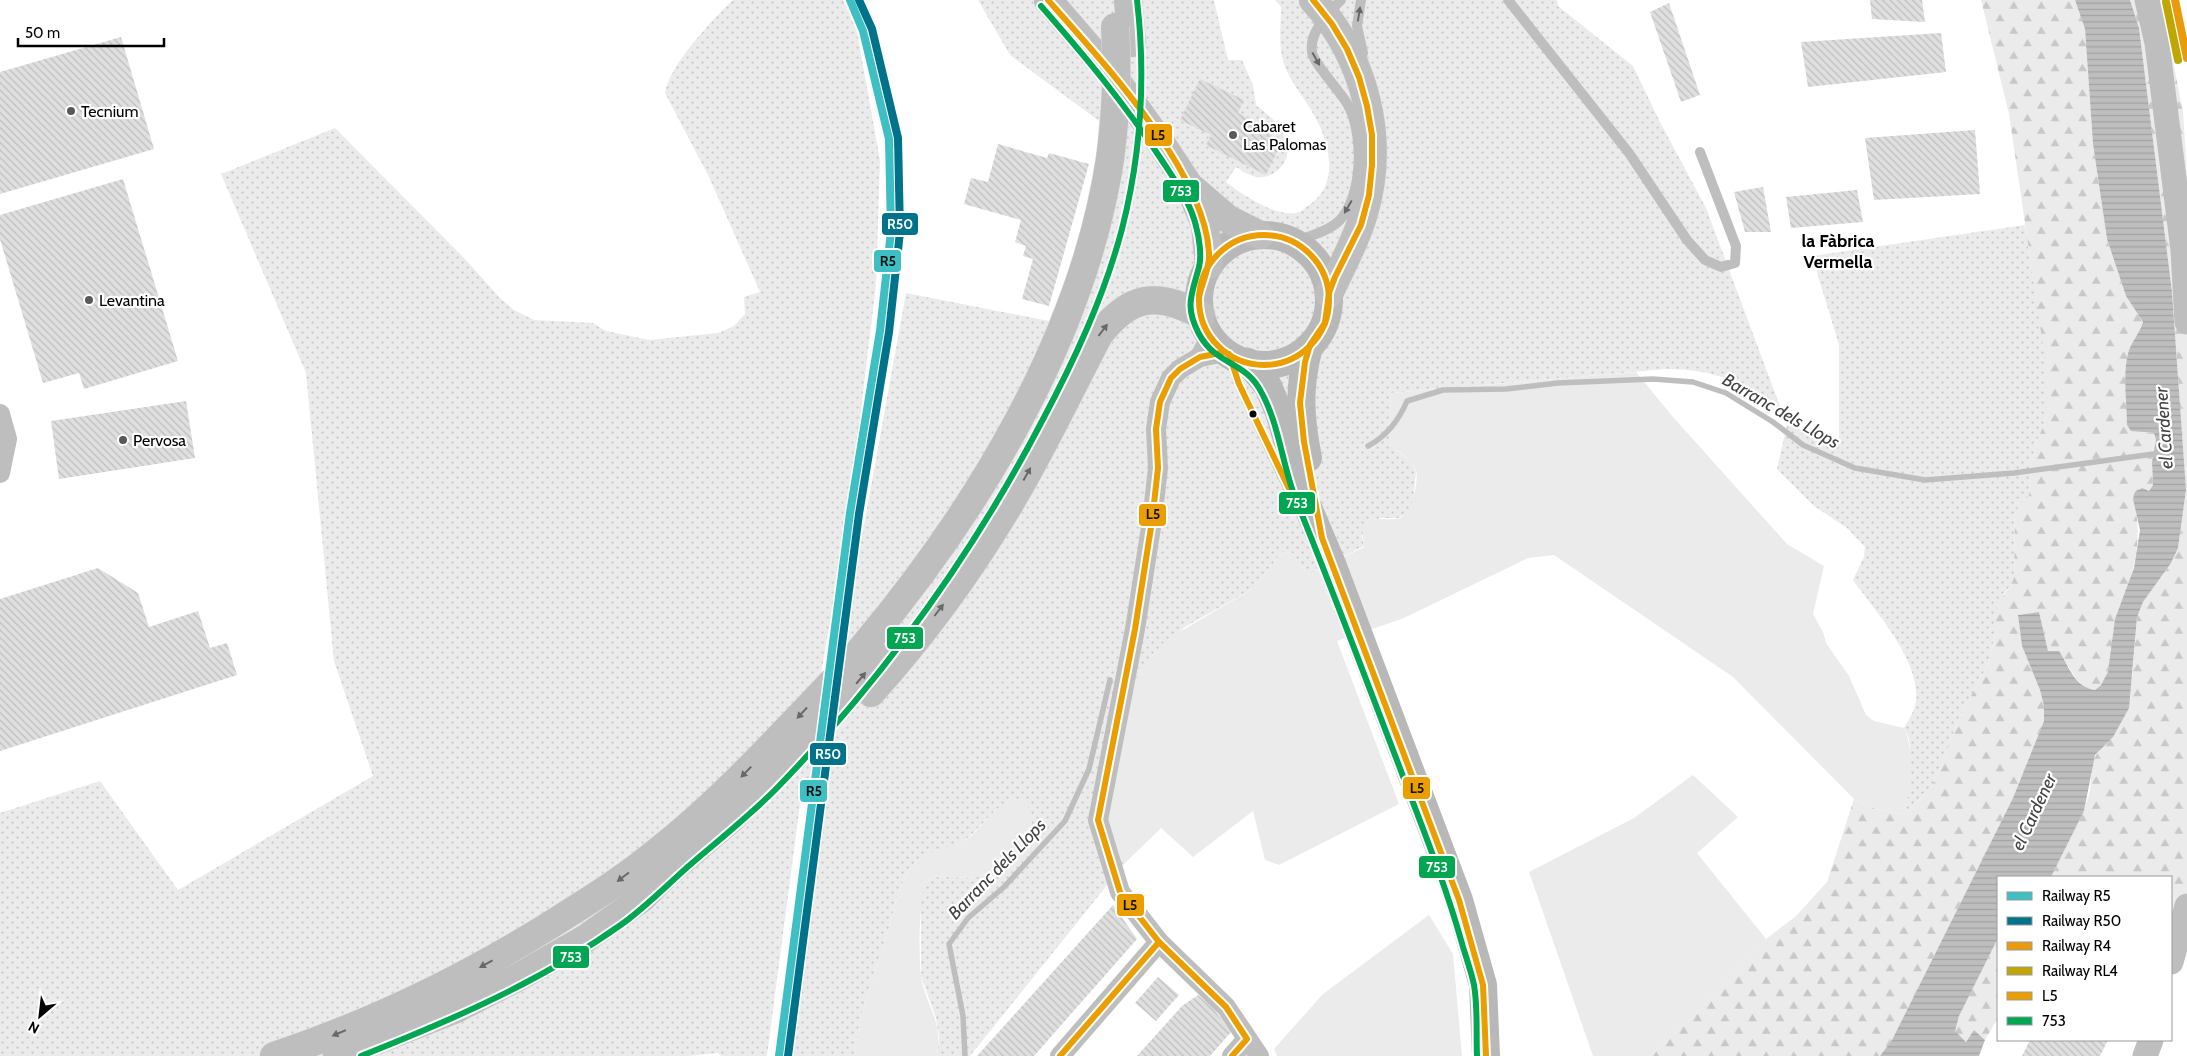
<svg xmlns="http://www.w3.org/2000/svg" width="2187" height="1056" font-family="Cabin,sans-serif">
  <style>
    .grass { fill: url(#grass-dots) }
    .forest { fill: url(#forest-firs) }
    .garden { fill: #ebebeb }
    .water { fill: url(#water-rules) }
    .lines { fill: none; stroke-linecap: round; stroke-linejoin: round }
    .stream { stroke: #bebebe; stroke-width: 5.5 }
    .building { fill: url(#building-back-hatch) }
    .trunk-casing { stroke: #dbdbdb; stroke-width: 29 }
    .service { stroke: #bebebe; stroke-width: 10 }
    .minor { stroke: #bebebe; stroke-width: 20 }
    .tertiary { stroke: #bebebe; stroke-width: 25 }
    .secondary { stroke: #b8b8b8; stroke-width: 28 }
    .trunk { stroke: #bebebe; stroke-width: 28 }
    .trunk-bridge-casing { stroke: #dbdbdb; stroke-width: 29; stroke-linecap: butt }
    .trunk-bridge { stroke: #bebebe; stroke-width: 28 }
    .bus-1-casing { stroke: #fff; stroke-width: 10 }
    .bus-2-casing { stroke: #fff; stroke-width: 10 }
    .bus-1 { stroke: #eb9e00; stroke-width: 6 }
    .bus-2 { stroke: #00a651; stroke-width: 6 }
    .rail-1-casing { stroke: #fff; stroke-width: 11 }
    .rail-2-casing { stroke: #fff; stroke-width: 11 }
    .rail-3-casing { stroke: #fff; stroke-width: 11 }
    .rail-4-casing { stroke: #fff; stroke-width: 11 }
    .rail-1 { stroke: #3dbfc3; stroke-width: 8 }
    .rail-2 { stroke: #00738a; stroke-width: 8 }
    .rail-3 { stroke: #ea9b0c; stroke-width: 8 }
    .rail-4 { stroke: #bfa602; stroke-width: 8 }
    .oneway { fill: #686868 }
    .poi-dot { fill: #595959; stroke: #fff; stroke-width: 2 }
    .bus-dot { fill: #000; stroke: #fff; stroke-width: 2 }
    .labels { text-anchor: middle; stroke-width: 4.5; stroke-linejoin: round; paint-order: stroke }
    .poi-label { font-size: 16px; fill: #000; stroke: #fff; text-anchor: start }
    .neighbourhood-label { font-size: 18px; font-weight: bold; fill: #000; stroke: #fff }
    .water-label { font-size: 18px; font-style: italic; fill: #434343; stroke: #fff }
    .line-badge { stroke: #fff; stroke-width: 2 }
    .badge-label { font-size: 14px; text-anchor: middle; font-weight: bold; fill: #fff }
    .pale-badge-label { font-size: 14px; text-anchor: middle; font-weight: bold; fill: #111 }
  </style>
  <defs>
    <pattern id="grass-dots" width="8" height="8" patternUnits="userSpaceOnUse" patternTransform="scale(1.25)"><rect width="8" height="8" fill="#ebebeb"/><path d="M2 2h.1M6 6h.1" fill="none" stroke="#c8c8c8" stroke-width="1.8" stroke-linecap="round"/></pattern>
    <pattern id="forest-firs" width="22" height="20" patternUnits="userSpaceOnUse" patternTransform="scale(1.25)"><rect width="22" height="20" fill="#ebebeb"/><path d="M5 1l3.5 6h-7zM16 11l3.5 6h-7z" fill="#c8c8c8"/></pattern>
    <pattern id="water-rules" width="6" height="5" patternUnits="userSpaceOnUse" patternTransform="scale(1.25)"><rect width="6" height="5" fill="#bebebe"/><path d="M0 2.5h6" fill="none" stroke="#a2a2a2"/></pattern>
    <pattern id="building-back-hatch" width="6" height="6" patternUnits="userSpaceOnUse" patternTransform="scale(1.25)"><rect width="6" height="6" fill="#dfdfdf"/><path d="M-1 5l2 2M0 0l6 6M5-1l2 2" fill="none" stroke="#bebebe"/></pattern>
  </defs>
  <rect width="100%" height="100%" fill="#fff"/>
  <path class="grass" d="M733,0h110l14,32 23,128 -4,125 -26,216 -29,174 20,-23 65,-359 143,28 28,-71 20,-81 2,-48 -89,-66 -32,-55h236l14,60h14l11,25 3,20c13,10 28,22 31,40 4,18 -13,34 -30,32 -7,-1 -15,-6 -21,-10l-10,15c15,12 61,43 78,27 5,-4 11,-8 15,-13 20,-24 7,-62 -8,-86 -9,-15 -21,-29 -27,-46 -6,-18 -3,-38 -3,-57l-6,-7h282l1,6 75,60 27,56 46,86 81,217 52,18v-98l-27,-89 213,-31 22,141 2,36 -2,14 -11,28 -5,21 -2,31 -14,13 -1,68 -3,9 -8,8 -14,69 -30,55 -26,67 -27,29 4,-66 -1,-10 -5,-10c5,-9 11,-17 12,-28 4,-40 -41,-89 -63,-120l11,-23 1,-10 -18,-19 -33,-22 -37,-37 10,-44c-31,-41 -71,-56 -121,-56l-275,24 -2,50 22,19 5,9 -3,32 -5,10 -9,5h-19l-18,17 2,11 -57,29 -14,-22 -11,-1 -28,36 -69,39 -32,27 -18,28 -23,157 12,25 -154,192h-33l2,-19 -3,-19 -15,-42v-75l4,-17 7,-7c14,-2 29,2 43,0 22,-3 41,-27 54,-43l-8,-35c-23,2 -35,23 -51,37 -16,15 -41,11 -56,29 -18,21 -20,48 -28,74 -11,34 -30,82 -31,117h-69l42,-295 -26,28 -35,267h-46l-3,-3 -29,3h-689v-243l100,-32 78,109 195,-114 -39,-115 -28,-288 -85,-199 114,-46 130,131 35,39 14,12 20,10 59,3 13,8 43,9 69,-7 16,-7 11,-12 -1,-17 16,-5 -51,-115 -44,-84c4,-28 48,-74 68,-93z"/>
  <g class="forest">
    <path d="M1981,0h94l10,29 8,115 14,95 19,57 17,26c-3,10 -10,18 -14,28 -8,27 3,56 10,82l15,1 2,7 -4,22 1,23 -4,7 -16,7c9,31 4,60 -6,90 -3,10 -9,19 -11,29 -6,23 1,56 -21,72 -17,-2 -21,-16 -30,-29 -3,-5 -12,-8 -17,-10l-9,-39 -21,3 4,31 18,44 4,16v15l-31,77 -121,242 -12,16h-231l49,-44 68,-73 30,-23 31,-34 27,-83 24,11 28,4 27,-29 26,-67 30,-55 6,-29 2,-31 14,-17 3,-9 1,-68 14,-13 2,-31 5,-21 11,-28 -1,-50 -37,-252z"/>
    <polygon points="2130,0 2161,0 2183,112 2187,174 2187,950 2171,944 2171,877 2051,877 2084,811 2090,791 2092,762 2100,749 2113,737 2132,678 2137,617 2143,602 2171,563 2178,548 2186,490 2172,292 2139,28"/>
    <polygon points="1998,938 1998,1018 1985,1040 1974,1030 1966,1042 1954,1032 1959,1016"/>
  </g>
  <g class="garden">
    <path d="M1636,372l37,45 114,127 37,22 -11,48 10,18 3,11 23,33 17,39 8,6 30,7c12,25 4,59 2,86l-28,-4 -24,-11 -121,-122 -179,-122 -26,3 -124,60 -67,23 62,163 -120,61 -14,-5 -12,-49 -60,46 -32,-29 -37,36 -12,-25 -5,-29 28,-128 11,-19 20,-23 88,-52 28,-36 11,1 14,22 57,-28 -2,-22 7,-6c9,-1 22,2 31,-1 12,-4 19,-38 16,-48 -4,-10 -19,-20 -27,-27l2,-50z"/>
    <polygon points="1693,775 1738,817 1697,853 1766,939 1698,1012 1649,1056 1593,1056 1529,872 1634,818"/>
    <path d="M1021,799c4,4 10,10 11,16 5,20 -32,54 -49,60 -16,6 -34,0 -51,2 -3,3 -6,5 -7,9 -6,15 -7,80 -3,96 8,31 20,38 15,74h-82c1,-35 20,-83 31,-117 8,-26 10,-53 28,-74 15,-18 40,-15 57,-29 16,-14 27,-36 50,-37z"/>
    <polygon points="1429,915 1453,954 1462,1056 1277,1056 1274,1049 1323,994"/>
  </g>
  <path class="water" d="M2075,0h55l9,28 33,264 14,198 -8,58 -7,15 -28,39 -6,15 -8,91 -16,29 -18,18 -11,56 -33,66h-53v61l-39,78 -4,15 11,11 8,-12 11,10 -6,16h-99l12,-16 121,-242 31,-77v-15l-4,-16 -18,-44 -4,-31 21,-3 9,39h11c10,15 15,36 36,39l6,-5 7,-13 7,-53 19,-51 6,-38 -7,-31 2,-7 7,-4 7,3 4,-6 -1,-23 4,-22 -2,-7 -23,-2 -4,-6c0,-23 -5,-53 2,-75 4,-10 11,-18 14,-28l-17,-26 -19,-57 -14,-95 -8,-115z"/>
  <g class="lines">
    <g class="stream">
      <path d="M1368,446c19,-10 31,-26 39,-45l36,-11 63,-1 52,-6 95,-4 40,3 33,11 47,29 30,23 52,23 70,12 89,-7 147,-20"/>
      <polyline points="965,1056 963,1016 949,944 968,918 1004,887 1065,821 1089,769 1110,680"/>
    </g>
  </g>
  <g class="building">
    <polygon points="1870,0 1922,0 1925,22 1872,19"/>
    <polygon points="1669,3 1700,95 1681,102 1650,12"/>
    <polygon points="1941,33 1946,72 1808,87 1801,42"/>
    <polygon points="121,37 154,149 0,194 0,72"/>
    <polygon points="1200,79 1244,100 1238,113 1274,131 1268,144 1278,150 1266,175 1206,145 1211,135 1180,120"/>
    <polygon points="1975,130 1980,194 1874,200 1865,138"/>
    <polygon points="998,144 1047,158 1049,153 1089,164 1049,306 1022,299 1033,259 1023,256 1026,246 1015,242 1021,220 964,204 971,178 988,182"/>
    <polygon points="123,179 178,361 84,389 79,373 43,383 0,239 0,215"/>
    <polygon points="1763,187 1771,232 1745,232 1734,192"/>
    <polygon points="1857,190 1863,222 1791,228 1786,197"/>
    <polygon points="186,401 195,458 59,479 51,421"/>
    <polygon points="98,568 138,593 149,627 198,611 210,648 227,643 237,675 0,751 0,599"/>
    <polygon points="1113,905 1137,939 1034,1056 977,1056"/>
    <polygon points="1158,977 1179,995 1156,1021 1135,1003"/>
    <polygon points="1198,995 1213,1008 1231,1032 1210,1056 1137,1056 1182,1006"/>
    <polygon points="2030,1040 2108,1040 2100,1056 2022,1056"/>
  </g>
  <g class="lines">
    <g class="trunk-casing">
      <g id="trunk">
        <polyline points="1048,0 1110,72 1161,143 1188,184 1205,224 1209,265"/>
        <polyline points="1128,0 1132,43"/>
        <path d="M1313,0c52,57 73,138 51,213 -8,29 -23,54 -35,81"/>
        <polyline points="1193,189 1228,219 1260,235"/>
        <path d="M871,693c53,-59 101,-125 141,-193 32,-54 58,-110 87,-165 31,-40 57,-44 102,-20"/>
        <path d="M274,1056c102,-34 198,-81 289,-139 33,-21 65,-41 95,-66 51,-40 95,-86 140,-133 22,-23 45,-46 65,-71 115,-137 220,-310 247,-488"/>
        <polyline points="337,1056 456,1009 522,975 585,939 642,898 666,874 732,818 766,785 804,746 878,657"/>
      </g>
    </g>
    <g class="service">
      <polyline points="1361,0 1357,26 1363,53"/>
      <polyline points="1508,0 1629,153 1687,240 1705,260 1721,267 1735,263 1736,246 1700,152"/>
      <path d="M1294,242c15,-6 33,-10 45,-21 24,-24 25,-87 9,-116 -7,-13 -35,-42 -36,-53 -3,-20 16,-38 29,-52"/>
      <polyline points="1229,354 1239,384 1290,492"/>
    </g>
    <g class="minor">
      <polyline points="1225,352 1200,357 1180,369 1171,378 1160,402 1156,429 1158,468 1152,521 1135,629 1098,820 1120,892 1159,942 1226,1007 1259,1056"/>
      <polyline points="1200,357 1211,336"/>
      <polyline points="0,414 7,439 0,473"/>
      <polyline points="1060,1056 1159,942"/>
      <polyline points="1232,1056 1247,1039"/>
    </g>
    <g class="tertiary">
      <polyline points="2147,0 2157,43 2183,250 2187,322"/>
      <polyline points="2171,962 2187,906"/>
      <polyline points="2145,1056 2151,1040"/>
    </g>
    <g class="secondary">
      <circle cx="1264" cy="300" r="65"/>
      <polyline points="1248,362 1268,386 1279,412 1304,498 1332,564 1459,900 1483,985 1486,1056"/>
      <path d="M1308,458c-8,-40 -10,-71 1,-111"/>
    </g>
    <use href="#trunk" class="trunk"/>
    <g class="trunk-bridge-casing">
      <path id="trunk-bridge" d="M1110,159c6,-45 8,-87 5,-132"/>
    </g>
    <use href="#trunk-bridge" class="trunk-bridge"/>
    <g class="bus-1-casing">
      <g id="bus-1">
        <path d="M1048,0c53,60 157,171 161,253 1,16 -7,29 -10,44"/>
        <polyline points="1313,0 1332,24 1347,49 1359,77 1367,106 1372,135 1372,165 1369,195 1361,225 1335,277 1329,293 1325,323 1310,345 1305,362 1300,403 1304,442 1322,538 1459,900 1483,985 1486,1056"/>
        <circle cx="1264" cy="300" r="65"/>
        <polyline points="1225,352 1200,357 1180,369 1171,378 1160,402 1156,429 1158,468 1152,521 1135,629 1098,820 1120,892 1159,942 1226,1007 1247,1039 1232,1056"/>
        <polyline points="1229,354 1239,384 1295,501"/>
        <polyline points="1060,1056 1159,942"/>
      </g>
    </g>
    <g class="bus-2-casing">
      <g id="bus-2">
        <path d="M1041,6c43,49 84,98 120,153 13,20 29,42 35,67 3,11 6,30 3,41 -7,27 -15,39 0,67 17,31 44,27 60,54 21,35 23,80 39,117 35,86 67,172 100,258 22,59 46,117 63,177 4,15 10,30 13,45 4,23 2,48 3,71"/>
        <path d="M361,1056c91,-36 181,-75 261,-132 25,-18 46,-40 69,-60 28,-24 58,-48 84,-74 106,-109 196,-233 266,-367 33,-62 63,-126 81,-194 19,-75 24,-152 15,-229"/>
      </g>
    </g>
    <use href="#bus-1" class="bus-1"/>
    <use href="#bus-2" class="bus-2"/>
    <g class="rail-1-casing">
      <polyline id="rail-1" points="779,1056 850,513 880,331 891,231 889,139 863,31 850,0"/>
    </g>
    <g class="rail-2-casing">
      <polyline id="rail-2" points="788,1056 859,514 889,332 900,232 898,138 872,29 859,0"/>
    </g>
    <g class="rail-3-casing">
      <polyline id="rail-3" points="2175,0 2187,58"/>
    </g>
    <g class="rail-4-casing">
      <polyline id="rail-4" points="2166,2 2178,60"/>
    </g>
    <use href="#rail-1" class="rail-1"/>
    <use href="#rail-2" class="rail-2"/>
    <use href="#rail-3" class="rail-3"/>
    <use href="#rail-4" class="rail-4"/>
  </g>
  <defs><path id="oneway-solid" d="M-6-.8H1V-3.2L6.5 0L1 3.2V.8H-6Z" transform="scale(1.25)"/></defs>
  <g class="oneway">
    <use href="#oneway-solid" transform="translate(1359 14) rotate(-81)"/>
    <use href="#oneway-solid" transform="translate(1316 59) rotate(61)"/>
    <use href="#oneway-solid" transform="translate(1348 207) rotate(120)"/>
    <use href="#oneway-solid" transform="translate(1103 330) rotate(-53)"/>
    <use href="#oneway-solid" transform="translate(1027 474) rotate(-61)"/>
    <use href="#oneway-solid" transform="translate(939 610) rotate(-53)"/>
    <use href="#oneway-solid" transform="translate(861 678) rotate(-50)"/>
    <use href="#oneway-solid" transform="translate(802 713) rotate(133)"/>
    <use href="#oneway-solid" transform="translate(746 772) rotate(134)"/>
    <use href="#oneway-solid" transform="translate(623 877) rotate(143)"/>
    <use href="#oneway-solid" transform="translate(486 964) rotate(151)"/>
    <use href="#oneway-solid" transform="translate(339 1033) rotate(157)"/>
  </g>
  <g class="poi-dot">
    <circle cx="71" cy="111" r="5"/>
    <circle cx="1233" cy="135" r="5"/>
    <circle cx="89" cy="300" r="5"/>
    <circle cx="123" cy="440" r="5"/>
  </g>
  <circle class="bus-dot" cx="1253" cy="414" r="4.5"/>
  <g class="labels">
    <g class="poi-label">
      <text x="81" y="117">Tecnium</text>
      <text x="1243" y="132">Cabaret<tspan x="1243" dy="18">Las Palomas</tspan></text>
      <text x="99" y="306">Levantina</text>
      <text x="133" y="446">Pervosa</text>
    </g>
    <g class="neighbourhood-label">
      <text x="1838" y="247">la Fàbrica<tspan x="1838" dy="21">Vermella</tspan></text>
    </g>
    <g class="water-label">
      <text transform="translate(1781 411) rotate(30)" y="6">Barranc dels Llops</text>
      <text transform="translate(2164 428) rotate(-94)" y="6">el Cardener</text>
      <text transform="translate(2034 812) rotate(-65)" y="6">el Cardener</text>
      <text transform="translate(997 869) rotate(-46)" y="6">Barranc dels Llops</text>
    </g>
  </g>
  <g class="line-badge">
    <rect x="1144" y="123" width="29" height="24" rx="5" fill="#eb9e00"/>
    <rect x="1162" y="179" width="38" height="24" rx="5" fill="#00a651"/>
    <rect x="881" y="212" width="38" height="24" rx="5" fill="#00738a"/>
    <rect x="873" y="249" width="29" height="24" rx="5" fill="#3dbfc3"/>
    <rect x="1278" y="491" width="38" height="24" rx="5" fill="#00a651"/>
    <rect x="1138" y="503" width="29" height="24" rx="5" fill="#eb9e00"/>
    <rect x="886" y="626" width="38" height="24" rx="5" fill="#00a651"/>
    <rect x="809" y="742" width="38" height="24" rx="5" fill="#00738a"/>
    <rect x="1402" y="776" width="29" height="24" rx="5" fill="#eb9e00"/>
    <rect x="799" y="779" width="29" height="24" rx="5" fill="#3dbfc3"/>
    <rect x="1418" y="855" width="38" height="24" rx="5" fill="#00a651"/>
    <rect x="1116" y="893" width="29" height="24" rx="5" fill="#eb9e00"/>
    <rect x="552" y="945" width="38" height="24" rx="5" fill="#00a651"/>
  </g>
  <g class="badge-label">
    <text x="1181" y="196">753</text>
    <text x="900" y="229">R50</text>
    <text x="1297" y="508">753</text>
    <text x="905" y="643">753</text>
    <text x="828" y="759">R50</text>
    <text x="1437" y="872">753</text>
    <text x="571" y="962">753</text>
  </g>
  <g class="pale-badge-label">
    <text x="1158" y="140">L5</text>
    <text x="888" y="266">R5</text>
    <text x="1153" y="519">L5</text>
    <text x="1417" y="793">L5</text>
    <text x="814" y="796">R5</text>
    <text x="1130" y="910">L5</text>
  </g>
  <rect x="1997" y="876" width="175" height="165" fill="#ffffff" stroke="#999999"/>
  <rect x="2007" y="892" width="25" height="8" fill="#3dbfc3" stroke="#999999"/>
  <text x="2042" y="901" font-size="15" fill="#000000">Railway R5</text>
  <rect x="2007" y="917" width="25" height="8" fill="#00738a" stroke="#999999"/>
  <text x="2042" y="926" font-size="15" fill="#000000">Railway R50</text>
  <rect x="2007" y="942" width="25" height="8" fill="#ea9b0c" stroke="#999999"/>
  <text x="2042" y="951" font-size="15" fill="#000000">Railway R4</text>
  <rect x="2007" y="967" width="25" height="8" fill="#bfa602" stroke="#999999"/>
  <text x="2042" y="976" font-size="15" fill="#000000">Railway RL4</text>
  <rect x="2007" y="992" width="25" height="8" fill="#eb9e00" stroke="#999999"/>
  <text x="2042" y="1001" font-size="15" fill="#000000">L5</text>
  <rect x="2007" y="1017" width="25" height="8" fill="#00a651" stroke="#999999"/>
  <text x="2042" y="1026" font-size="15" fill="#000000">753</text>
  <g transform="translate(40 1016) rotate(208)" stroke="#ffffff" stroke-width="4" paint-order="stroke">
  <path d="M0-4L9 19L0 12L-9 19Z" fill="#000000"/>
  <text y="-8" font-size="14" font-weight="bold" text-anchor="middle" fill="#000000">N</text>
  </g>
  <path d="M18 38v8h146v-8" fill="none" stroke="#000000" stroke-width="2.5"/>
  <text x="25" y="38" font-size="15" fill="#000000" stroke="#ffffff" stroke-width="4" paint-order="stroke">50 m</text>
</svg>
